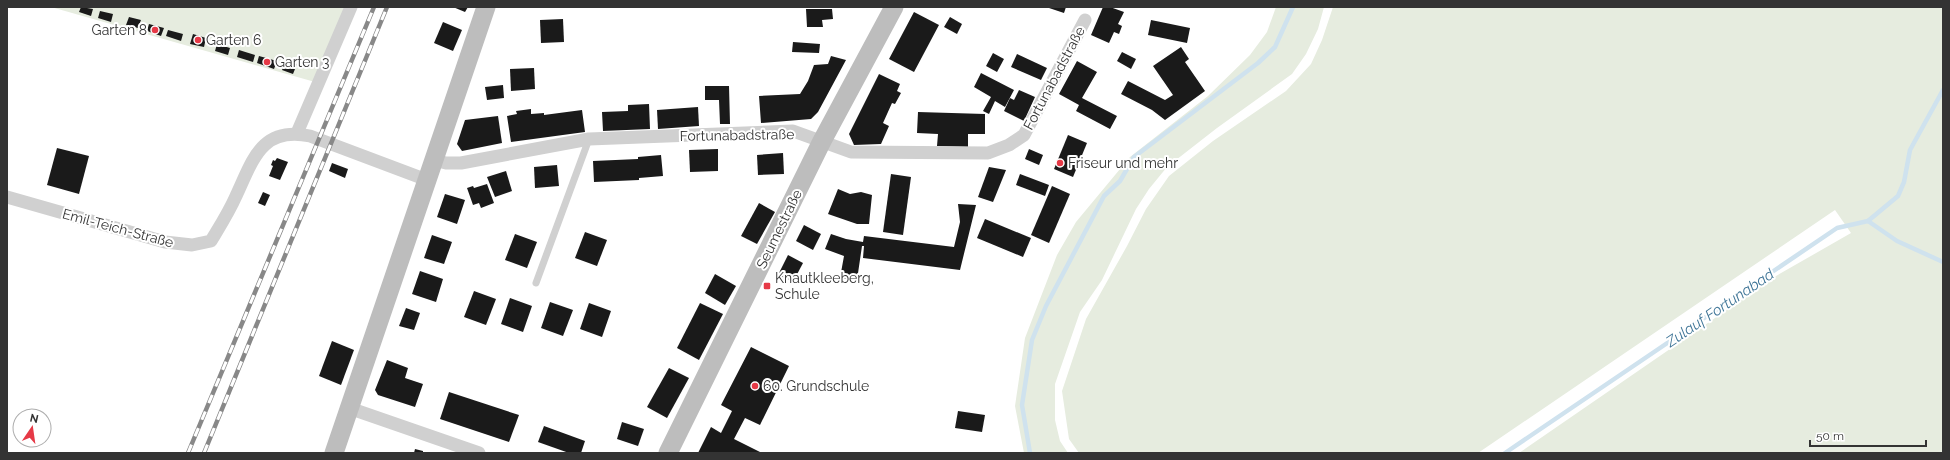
<svg xmlns="http://www.w3.org/2000/svg" width="1950" height="460" font-family="Raleway,sans-serif">
  <style>
    .green { fill: #e6ecdf }
    .lines { fill: none; stroke-linecap: round; stroke-linejoin: round }
    .stream { stroke: #cfe2ee; stroke-width: 4.5 }
    .building { fill: #1a1a1a }
    .lane { stroke: #d0d0d0; stroke-width: 7 }
    .street { stroke: #d0d0d0; stroke-width: 13 }
    .secondary { stroke: #bdbdbd; stroke-width: 19 }
    .rail-casing { stroke: #888; stroke-width: 4.5 }
    .rail { stroke: #fff; stroke-width: 3; stroke-dasharray: 9; stroke-linecap: butt }
    .poi-dot { fill: #e63946; stroke: #fff; stroke-width: 1.5 }
    .labels { text-anchor: middle; stroke-width: 4; stroke-linejoin: round; paint-order: stroke }
    .poi-label { font-size: 14px; fill: #333; stroke: #fff; text-anchor: start }
    .street-label { font-size: 14px; fill: #333; stroke: #fff }
    .water-label { font-size: 15px; font-style: italic; fill: #3f7597; stroke: #fff }
  </style>
  <rect width="100%" height="100%" fill="#fff"/>
  <g class="green">
    <polygon points="51,7 345,7 315,82"/>
    <polygon points="1276,7 1324,7 1318,29 1306,54 1292,74 1217,128 1167,167 1149,189 1136,209 1102,280 1080,312 1055,384 1055,420 1060,441 1068,453 1024,453 1015,406 1025,338 1057,255 1076,222 1130,157 1208,96 1250,55 1267,32"/>
    <polygon points="1333,7 1943,7 1943,453 1519,453 1776,276 1851,233 1835,210 1478,453 1079,453 1069,439 1062,391 1086,319 1127,246 1146,209 1169,176 1213,141 1286,91 1311,64 1322,40"/>
  </g>
  <g class="lines">
    <g class="stream">
      <polyline points="1868,221 1898,196 1904,182 1910,150 1943,90"/>
      <polyline points="1030,453 1022,405 1032,340 1046,306 1104,196 1120,181 1134,157 1258,63 1275,47 1293,7"/>
      <polyline points="1505,453 1837,228 1868,221 1897,241 1943,262"/>
    </g>
  </g>
  <g class="building">
    <polygon points="81,7 93,9 91,16 79,12"/>
    <polygon points="453,7 468,7 465,12"/>
    <polygon points="1046,7 1066,7 1064,13"/>
    <polygon points="1103,7 1110,7 1124,12 1118,24 1122,26 1119,34 1114,32 1109,43 1091,35"/>
    <polygon points="806,9 832,9 833,19 822,20 823,27 807,27"/>
    <polygon points="100,11 113,14 111,22 98,18"/>
    <polygon points="914,12 939,25 914,72 889,59"/>
    <polygon points="129,17 141,20 138,28 126,25"/>
    <polygon points="950,17 962,24 957,34 944,27"/>
    <polygon points="563,19 564,42 541,43 540,20"/>
    <polygon points="1151,20 1190,28 1187,43 1148,35"/>
    <polygon points="443,22 462,30 453,51 434,43"/>
    <polygon points="149,24 164,28 161,36 147,31"/>
    <polygon points="168,30 183,34 181,41 166,36"/>
    <polygon points="193,34 206,38 204,47 190,44"/>
    <polygon points="793,42 820,44 819,53 792,52"/>
    <polygon points="217,44 230,48 228,55 215,51"/>
    <polygon points="1181,47 1189,59 1185,62 1205,91 1165,120 1152,110 1121,94 1128,81 1165,100 1173,95 1153,66"/>
    <polygon points="239,50 255,55 253,62 237,57"/>
    <polygon points="1122,52 1136,59 1131,69 1117,61"/>
    <polygon points="993,53 1004,59 997,72 986,66"/>
    <polygon points="1017,54 1047,68 1041,80 1011,67"/>
    <polygon points="259,56 277,61 274,69 257,63"/>
    <polygon points="831,56 846,60 818,112 811,119 761,123 759,96 800,94 808,81 814,65 828,64"/>
    <polygon points="286,61 297,64 293,74 282,70"/>
    <polygon points="1077,61 1097,72 1082,98 1117,116 1110,129 1076,111 1079,105 1059,94"/>
    <polygon points="534,68 535,89 511,91 510,69"/>
    <polygon points="981,73 1014,90 1005,107 995,101 989,114 983,111 991,97 974,87"/>
    <polygon points="879,74 900,84 897,91 901,93 895,104 892,103 883,123 889,126 881,144 854,145 849,134"/>
    <polygon points="503,85 504,98 487,100 485,87"/>
    <polygon points="705,86 729,86 730,124 720,124 719,100 705,100"/>
    <polygon points="1019,90 1035,97 1024,121 1004,111 1010,98 1014,100"/>
    <polygon points="649,104 650,129 603,131 602,112 628,111 628,105"/>
    <polygon points="698,107 699,126 658,129 657,110"/>
    <polygon points="531,109 531,114 544,113 544,115 582,110 585,132 511,142 507,116 517,114 516,111"/>
    <polygon points="918,112 985,114 985,134 968,134 968,147 937,146 938,134 917,133"/>
    <polygon points="498,116 502,143 462,151 457,144 465,120"/>
    <polygon points="1068,135 1087,143 1073,177 1054,169"/>
    <polygon points="57,148 89,156 79,194 47,185"/>
    <polygon points="718,149 718,171 690,172 689,150"/>
    <polygon points="1029,149 1043,155 1039,165 1025,159"/>
    <polygon points="783,153 784,174 758,175 757,155"/>
    <polygon points="661,155 663,176 639,178 639,180 594,182 593,161 638,159 638,157"/>
    <polygon points="277,158 288,162 280,180 269,176 273,166 271,165 273,160 275,161"/>
    <polygon points="332,163 348,169 345,178 329,171"/>
    <polygon points="557,165 559,186 535,188 534,167"/>
    <polygon points="989,167 1006,170 993,202 978,197"/>
    <polygon points="506,171 512,191 495,197 487,177"/>
    <polygon points="891,174 911,177 903,235 883,232"/>
    <polygon points="1020,174 1049,185 1045,196 1016,185"/>
    <polygon points="487,184 494,203 481,208 479,203 473,205 467,188 473,186 474,188"/>
    <polygon points="1052,186 1070,194 1049,243 1031,235"/>
    <polygon points="838,189 850,194 861,192 872,195 869,224 857,224 828,214"/>
    <polygon points="263,192 270,195 265,206 258,203"/>
    <polygon points="445,194 465,200 457,224 437,217"/>
    <polygon points="759,203 775,212 757,244 741,236"/>
    <polygon points="958,204 976,205 960,270 863,258 864,246 862,246 857,280 840,278 844,256 825,249 831,234 846,239 863,242 864,236 954,247 960,222"/>
    <polygon points="985,219 1031,238 1023,257 977,238"/>
    <polygon points="804,225 821,234 813,250 796,241"/>
    <polygon points="585,232 607,240 597,266 575,258"/>
    <polygon points="515,234 537,242 527,268 505,260"/>
    <polygon points="432,235 452,242 444,264 424,258"/>
    <polygon points="788,255 803,263 793,282 778,275"/>
    <polygon points="420,271 443,279 436,302 412,294"/>
    <polygon points="715,274 736,286 725,305 705,293"/>
    <polygon points="474,291 496,299 486,325 464,317"/>
    <polygon points="510,298 532,306 523,332 501,324"/>
    <polygon points="550,302 573,310 563,336 541,328"/>
    <polygon points="589,303 611,311 602,337 580,329"/>
    <polygon points="700,303 723,314 699,360 677,348"/>
    <polygon points="406,308 420,313 414,330 399,326"/>
    <polygon points="332,341 354,350 341,385 319,376"/>
    <polygon points="751,347 789,366 760,425 745,418 734,439 762,453 698,453 711,427 721,433 732,411 721,405"/>
    <polygon points="387,360 408,368 405,378 423,384 415,407 378,395 375,390"/>
    <polygon points="669,368 689,378 667,418 647,407"/>
    <polygon points="449,392 519,415 509,442 440,419"/>
    <polygon points="958,411 985,415 982,432 955,428"/>
    <polygon points="622,422 644,429 638,446 617,439"/>
    <polygon points="544,426 585,441 581,453 569,453 538,442"/>
    <polygon points="415,449 423,451 423,453 414,453"/>
  </g>
  <g class="lines">
    <polyline class="lane" points="536,283 589,139"/>
    <g class="street">
      <polyline points="297,133 351,7"/>
      <polyline points="434,160 446,163 461,163 589,139 793,131 851,152 988,153 1009,145 1024,135 1085,20"/>
      <path d="M7,197l158,45 27,3 19,-4c9,-15 18,-29 25,-45 17,-36 25,-70 74,-60l117,44"/>
      <polyline points="349,408 479,453"/>
    </g>
    <g class="secondary">
      <polyline points="334,453 486,7"/>
      <polyline points="668,453 822,141 894,7"/>
    </g>
    <g class="rail-casing">
      <g id="rail">
        <polyline points="188,453 374,7"/>
        <polyline points="204,453 387,7"/>
      </g>
    </g>
    <use href="#rail" class="rail"/>
  </g>
  <g class="poi-dot">
    <circle cx="155" cy="30" r="4"/>
    <circle cx="198" cy="40" r="4"/>
    <circle cx="267" cy="62" r="4"/>
    <circle cx="1060" cy="163" r="4"/>
    <rect x="763" y="282" width="8" height="8" rx="2"/>
    <circle cx="755" cy="386" r="4"/>
  </g>
  <g class="labels">
    <g class="poi-label">
      <text x="147" y="35" text-anchor="end">Garten 8</text>
      <text x="206" y="45">Garten 6</text>
      <text x="275" y="67">Garten 3</text>
      <text x="1068" y="168">Friseur und mehr</text>
      <text x="775" y="283">Knautkleeberg,<tspan x="775" dy="16">Schule</tspan></text>
      <text x="763" y="391">60. Grundschule</text>
    </g>
    <g class="street-label">
      <text transform="translate(1054 78) rotate(-62)" y="5">Fortunabadstraße</text>
      <text transform="translate(737 135) rotate(-1)" y="5">Fortunabadstraße</text>
      <text transform="translate(118 228) rotate(15)" y="5">Emil-Teich-Straße</text>
      <text transform="translate(779 229) rotate(-64)" y="5">Seumestraße</text>
    </g>
    <g class="water-label">
      <text transform="translate(1720 308) rotate(-34)" y="5">Zulauf Fortunabad</text>
    </g>
  </g>
  <rect width="1950" height="460" fill="none" stroke="#333333" stroke-width="16"/>
  <g transform="translate(32 428) rotate(13)"><circle r="19" fill="#ffffff" stroke="#adadad"/>
  <path d="M0-3L7 15L0 10L-7 15Z" fill="#e63946"/>
  <text y="-6" font-size="11" font-weight="bold" text-anchor="middle" fill="#333333">N</text>
  </g>
  <path d="M1810 440v6h116v-6" fill="none" stroke="#333333" stroke-width="2"/>
  <text x="1816" y="440" font-size="12" fill="#333333" stroke="#ffffff" stroke-width="3" paint-order="stroke">50 m</text>
</svg>
